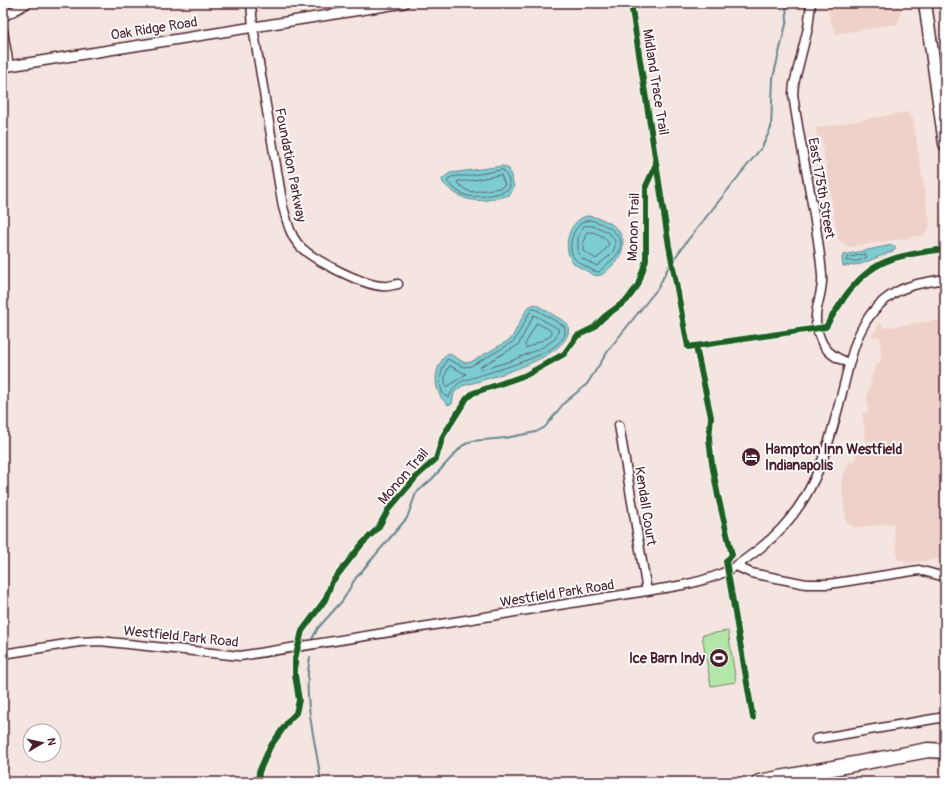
<svg xmlns="http://www.w3.org/2000/svg" width="948" height="785" font-family="Pangolin,sans-serif">
  <style>
    .built { fill: #eed2ca }
    .green { fill: #b3e7a8; stroke: #7e836a }
    .water { fill: #7bcdd2; stroke: #67878f }
    .lines { fill: none; stroke-linecap: round; stroke-linejoin: round }
    .shore { stroke: #5e656e; stroke-width: 1 }
    .stream { stroke: #67878f; stroke-width: 2 }
    .minor-casing { stroke: #4a1f2b; stroke-width: 11 }
    .tertiary-casing { stroke: #4a1f2b; stroke-width: 12 }
    .primary-casing { stroke: #4a1f2b; stroke-width: 15 }
    .motorway-casing { stroke: #4a1f2b; stroke-width: 17 }
    .minor { stroke: #fff; stroke-width: 8 }
    .tertiary { stroke: #fff; stroke-width: 9 }
    .primary { stroke: #fff; stroke-width: 12 }
    .motorway { stroke: #fff; stroke-width: 14 }
    .cycleway-casing { stroke: #fff; stroke-width: 8 }
    .cycleway { stroke: #1b5e20; stroke-width: 6 }
    .labels { text-anchor: middle; stroke-width: 3.5; stroke-linejoin: round; paint-order: stroke }
    .street-label { font-size: 14px; fill: #4a1f2b; stroke: #fff }
    .poi-label { font-size: 14px; font-weight: bold; fill: #4a1f2b; stroke: #fff; text-anchor: start }
  </style>
  <rect width="100%" height="100%" fill="#f5e5e0"/>
  <filter id="ink" filterUnits="userSpaceOnUse"><feTurbulence type="fractalNoise" baseFrequency=".025" numOctaves="2"/><feDisplacementMap in="SourceGraphic" scale="8" xChannelSelector="R" yChannelSelector="G"/><feConvolveMatrix kernelMatrix="1 2 1 2 8 2 1 2 1" color-interpolation-filters="sRGB"/></filter>
  <g filter="url(#ink)">
    <g class="built">
      <polygon points="827,3 899,3 901,12 898,24 835,34 834,27 830,21"/>
      <polygon points="907,112 913,119 930,224 925,235 850,247 838,240 821,136 817,137 816,128"/>
      <polygon points="939,320 945,354 945,558 905,564 904,559 898,561 893,523 856,528 846,522 841,481 849,461 853,463 855,461 858,445 867,448 873,444 872,441 866,442 862,413 868,412 867,396 875,366 880,362 881,353 880,338 871,336 881,322 884,328"/>
    </g>
    <polygon class="green" points="728,631 736,682 711,686 702,635"/>
    <g class="water">
      <path d="M503,166l6,3 5,18 -4,8c-31,8 -44,10 -67,-12l-1,-4 8,-6z"/>
      <path d="M587,216c27,2 49,23 27,48 -3,3 -10,10 -13,11 -6,2 -10,-1 -14,-4 -6,-3 -14,-6 -17,-13 -7,-15 0,-38 17,-42z"/>
      <polygon points="892,245 895,246 895,250 861,264 843,266 842,259 843,255"/>
      <path d="M535,304l32,19c15,32 -84,57 -105,63l-8,7 -2,11 -4,1c-16,-13 -16,-37 0,-52l17,10 6,-1 40,-23 17,-32z"/>
    </g>
    <g class="lines">
      <g class="shore">
        <path d="M503,170l5,8 2,9c-3,7 -34,11 -42,9 -8,-2 -16,-9 -21,-15l4,-4 7,-1h9z"/>
        <polygon points="501,175 505,185 500,188 472,192 466,190 457,183 458,181 468,181"/>
        <path d="M588,220c13,1 40,14 31,32 -5,8 -14,13 -20,20 -5,0 -8,-3 -12,-5 -4,-2 -10,-5 -13,-9 -8,-13 0,-35 14,-38z"/>
        <path d="M584,226c11,-3 37,9 30,23 -3,8 -11,11 -17,17l-14,-7 -5,-5v-18z"/>
        <path d="M587,232c8,-1 18,4 22,12l-7,10 -6,5 -13,-8v-8z"/>
        <polygon points="865,254 867,257 858,261 846,261 847,258"/>
        <path d="M532,309h3l29,17c13,29 -91,48 -105,57 -5,4 -8,9 -10,15l-5,-3c-7,-11 -3,-25 3,-36l17,8 7,-1 32,-18 11,-7z"/>
        <polygon points="534,315 559,329 555,339 543,347 511,361 480,370 480,367 518,345"/>
        <polygon points="537,323 550,330 552,333 549,337 526,348 525,345"/>
        <path d="M450,366l16,8 -19,13c-4,-6 -2,-16 3,-21z"/>
      </g>
      <g class="stream">
        <polyline points="312,639 318,628 343,600 355,579 407,518 416,493 432,479 462,446 472,441 505,438 536,432 545,427 564,403 587,384 610,348 658,288 669,266 687,241 762,147 771,128 773,78 787,20 786,3"/>
        <path d="M310,657c-8,41 6,85 11,125"/>
      </g>
      <g class="minor-casing">
        <g id="minor">
          <path d="M251,3l2,24 30,180c4,13 6,26 15,37 12,15 65,41 84,42 5,1 11,-1 16,-2"/>
          <path d="M811,3l-3,25 -14,56 -1,10c8,60 24,120 29,181 2,23 -13,36 -2,63 5,14 16,20 29,25"/>
          <polyline points="3,17 28,3"/>
          <polyline points="3,31 9,66"/>
          <polyline points="619,425 647,591"/>
          <polyline points="736,566 751,573 806,584 829,584 919,570 945,577"/>
          <path d="M3,654l76,-12 21,-1 140,15 407,-65c24,-4 48,-7 71,-16 15,-6 28,-16 41,-26 57,-44 69,-102 86,-168 8,-34 16,-67 48,-87 15,-10 35,-12 52,-15"/>
          <polyline points="816,739 945,717"/>
        </g>
      </g>
      <g class="tertiary-casing">
        <polyline id="tertiary" points="3,67 404,3"/>
      </g>
      <g class="primary-casing">
        <polyline id="primary" points="925,3 945,144"/>
      </g>
      <g class="motorway-casing">
        <polyline id="motorway" points="759,782 928,750 945,751"/>
      </g>
      <use href="#minor" class="minor"/>
      <use href="#tertiary" class="tertiary"/>
      <use href="#primary" class="primary"/>
      <use href="#motorway" class="motorway"/>
      <g class="cycleway-casing">
        <g id="cycleway">
          <path d="M631,3l38,243 19,101 138,-20c5,-10 12,-19 18,-29 29,-41 54,-42 101,-49"/>
          <polyline points="696,347 711,417 709,439 712,464 718,496 732,555 726,561 753,718"/>
          <polyline points="258,782 259,772 270,747 289,720 296,713 299,700 295,675 295,659 302,631 325,600 332,582 362,544 378,528 388,510 417,476 436,459 443,436 467,398 473,393 526,375 564,354 577,336 593,328 604,317 627,300 638,285 646,260 646,186 656,164"/>
        </g>
      </g>
      <use href="#cycleway" class="cycleway"/>
    </g>
  </g>
  <defs>
    <g id="hotel-disc" transform="scale(1)"><circle r="9.5" fill="#4a1f2b" stroke="#fff"/><path d="M-6-4.5h1.5V1H6V5H4.5V3h-9V5H-6ZM-4 0a1.8 1.8 0 1 1 3.6 0ZM.5 0V-2.5h3Q6-2.5 6 0Z" fill="#fff"/></g>
    <g id="stadium-disc" transform="scale(1)"><circle r="9.5" fill="#4a1f2b" stroke="#fff"/><path d="M0-5a6.5 5 0 1 0 0 10a6.5 5 0 1 0 0-10ZM-3.5-1.8h7v3.6h-7Z" fill="#fff"/></g>
  </defs>
  <g fill-rule="evenodd">
    <use href="#hotel-disc" x="751" y="457"/>
    <use href="#stadium-disc" x="719" y="658"/>
  </g>
  <g class="labels">
    <g class="street-label">
      <text transform="translate(154 28) rotate(-9)" y="5">Oak Ridge Road</text>
      <text transform="translate(656 82) rotate(81)" y="5">Midland Trace Trail</text>
      <text transform="translate(291 165) rotate(79)" y="5">Foundation Parkway</text>
      <text transform="translate(822 188) rotate(80)" y="5">East 175th Street</text>
      <text transform="translate(633 227) rotate(-88)" y="5">Monon Trail</text>
      <text transform="translate(403 476) rotate(-49)" y="5">Monon Trail</text>
      <text transform="translate(646 506) rotate(81)" y="5">Kendall Court</text>
      <text transform="translate(557 593) rotate(-9)" y="5">Westfield Park Road</text>
      <text transform="translate(181 636) rotate(6)" y="5">Westfield Park Road</text>
    </g>
    <g class="poi-label">
      <text x="765" y="454">Hampton Inn Westfield<tspan x="765" dy="16">Indianapolis</tspan></text>
      <text x="705" y="663" text-anchor="end">Ice Barn Indy</text>
    </g>
  </g>
  <rect width="948" height="785" fill="none" stroke="#fff" stroke-width="16"/>
  <rect x="8" y="8" width="932" height="769" fill="none" stroke="#4a1f2b" stroke-width="1.5" filter="url(#ink)"/>
  <g transform="translate(42 743) rotate(81)"><circle r="19" fill="#ffffff" stroke="#b7a5aa"/>
  <path d="M0-3L7 15L0 10L-7 15Z" fill="#4a1f2b"/>
  <text y="-6" font-size="11" font-weight="bold" text-anchor="middle" fill="#4a1f2b">N</text>
  </g>
</svg>
